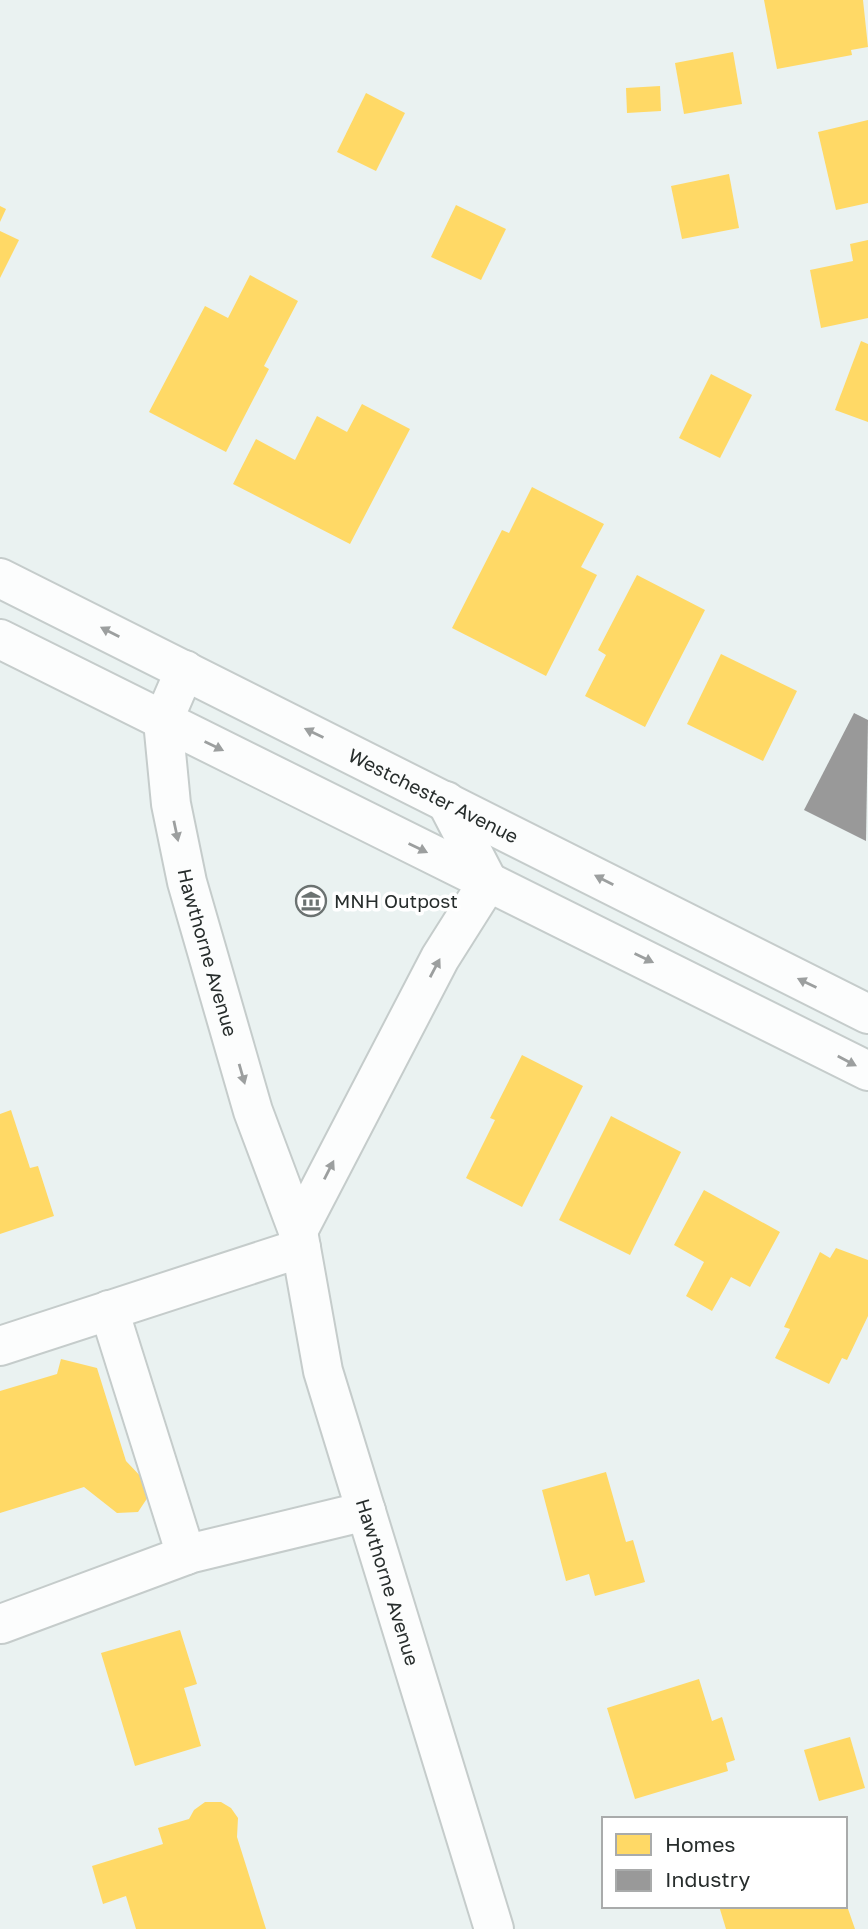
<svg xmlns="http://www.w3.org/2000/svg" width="868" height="1929" font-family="'Golos Text',sans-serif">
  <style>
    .homes { fill: #ffd966 }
    .industry { fill: #999 }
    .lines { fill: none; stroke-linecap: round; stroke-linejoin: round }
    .minor-casing { stroke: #c5cccb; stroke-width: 42 }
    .major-casing { stroke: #c5cccb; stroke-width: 42 }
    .minor { stroke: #fcfdfd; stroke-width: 38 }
    .major { stroke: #fcfdfd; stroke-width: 38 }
    .oneway { fill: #9c9f9f }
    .labels { text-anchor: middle; stroke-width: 7; stroke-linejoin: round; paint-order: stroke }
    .street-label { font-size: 19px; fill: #272d2c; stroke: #fff }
    .poi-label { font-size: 19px; fill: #272d2c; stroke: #fff; text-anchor: start }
  </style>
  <rect width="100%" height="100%" fill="#eaf2f1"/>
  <g class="homes">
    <polygon points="764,0 863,0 868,47 851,50 852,55 777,69"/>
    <polygon points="733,52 742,104 684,114 675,63"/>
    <polygon points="660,86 661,111 627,113 626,88"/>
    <polygon points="366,93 405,113 376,171 337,152"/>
    <polygon points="868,120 868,203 836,210 818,132"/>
    <polygon points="729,174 739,228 682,239 671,186"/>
    <polygon points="456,205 506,229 481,280 431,257"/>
    <polygon points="0,206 6,209 0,222"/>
    <polygon points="0,231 19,240 0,278"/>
    <polygon points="868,240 868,318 821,328 810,270 853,261 850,244"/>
    <polygon points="250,275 298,301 264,366 269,369 226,452 149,412 205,306 228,318"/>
    <polygon points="861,341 868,344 868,422 835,410"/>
    <polygon points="711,374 752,395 720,458 679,438"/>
    <polygon points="362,404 410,429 350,544 233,484 256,439 295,460 317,416 347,432"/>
    <polygon points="532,487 604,524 581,567 597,575 546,676 452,628 502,530 509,533"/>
    <polygon points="637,575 705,610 645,727 585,696 606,655 598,650"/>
    <polygon points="721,654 797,691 763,761 687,724"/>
    <polygon points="522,1055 583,1086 522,1207 466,1178 495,1120 490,1118"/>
    <polygon points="11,1110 30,1168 38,1166 54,1216 0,1234 0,1114"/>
    <polygon points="611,1116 681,1152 630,1255 559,1220"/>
    <polygon points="704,1190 780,1232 750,1287 731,1277 712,1311 686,1296 704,1262 674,1245"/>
    <polygon points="836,1248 868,1260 868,1316 847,1360 842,1358 829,1384 775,1358 790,1329 784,1327 820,1252 830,1258"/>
    <polygon points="61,1359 97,1368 126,1461 145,1481 148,1497 138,1512 117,1513 84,1487 0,1513 0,1391 57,1374"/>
    <polygon points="606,1472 626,1542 633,1540 645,1582 595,1596 589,1574 566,1581 542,1490"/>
    <polygon points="180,1630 197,1684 184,1688 201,1746 135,1766 101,1653"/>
    <polygon points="699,1679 712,1721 722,1717 735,1760 726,1763 728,1771 635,1799 607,1708"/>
    <polygon points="850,1737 865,1788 819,1801 804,1750"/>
    <polygon points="205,1802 221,1802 231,1808 238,1818 237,1837 266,1929 136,1929 126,1896 103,1904 92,1866 163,1844 158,1828 189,1819 194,1810"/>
    <polygon points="719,1906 847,1906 855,1929 726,1929"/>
  </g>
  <polygon class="industry" points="854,713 868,720 866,841 804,810"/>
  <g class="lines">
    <g class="minor-casing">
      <g id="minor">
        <path id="s1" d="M185,670l-22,51 8,83 16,78 66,229 45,120 25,140 171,558"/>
        <polyline points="298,1231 440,958 488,882 446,801"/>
        <polyline points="109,1310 186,1555"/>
        <polyline points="0,1346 301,1248"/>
        <polyline points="1,1624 192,1553 366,1511"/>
      </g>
    </g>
    <g class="major-casing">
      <g id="major">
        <path id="s2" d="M0,578l868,436"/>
        <polyline points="0,639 868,1071"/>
      </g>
    </g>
    <use href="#minor" class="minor"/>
    <use href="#major" class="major"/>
  </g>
  <defs><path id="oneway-solid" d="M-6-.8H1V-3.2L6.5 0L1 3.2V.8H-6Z" transform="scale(1.75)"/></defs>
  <g class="oneway">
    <use href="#oneway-solid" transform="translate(110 632) rotate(-153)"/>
    <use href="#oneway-solid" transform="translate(314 733) rotate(-154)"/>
    <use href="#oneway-solid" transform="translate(214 746) rotate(26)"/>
    <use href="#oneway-solid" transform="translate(176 831) rotate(78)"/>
    <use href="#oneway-solid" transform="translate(418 848) rotate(26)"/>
    <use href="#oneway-solid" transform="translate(604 880) rotate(-153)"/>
    <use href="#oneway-solid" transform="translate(644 958) rotate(26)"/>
    <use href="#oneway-solid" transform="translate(435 968) rotate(-62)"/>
    <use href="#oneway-solid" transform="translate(807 983) rotate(-154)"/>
    <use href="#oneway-solid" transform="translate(847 1061) rotate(28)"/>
    <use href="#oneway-solid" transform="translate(242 1074) rotate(74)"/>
    <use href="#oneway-solid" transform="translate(329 1170) rotate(-63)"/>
  </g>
  <defs>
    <g id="museum-ring" transform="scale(1.575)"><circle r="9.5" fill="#fff" stroke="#6b7271" stroke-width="1.5"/><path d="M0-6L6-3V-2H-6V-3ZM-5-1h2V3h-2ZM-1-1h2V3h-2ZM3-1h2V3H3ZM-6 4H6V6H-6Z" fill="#6b7271"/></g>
  </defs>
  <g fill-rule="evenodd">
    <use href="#museum-ring" x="311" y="901"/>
  </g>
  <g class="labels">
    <g class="street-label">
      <text dy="7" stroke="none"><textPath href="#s2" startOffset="485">Westchester Avenue</textPath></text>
      <text dy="7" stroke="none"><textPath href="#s1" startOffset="292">Hawthorne Avenue</textPath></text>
      <text dy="7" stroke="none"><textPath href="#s1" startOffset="948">Hawthorne Avenue</textPath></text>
    </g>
    <g class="poi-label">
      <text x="334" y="908">MNH Outpost</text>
    </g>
  </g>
  <rect x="602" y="1817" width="245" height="91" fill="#ffffff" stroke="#a9abab" stroke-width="2"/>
  <rect x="616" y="1834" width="35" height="21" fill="#ffd966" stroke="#a9abab" stroke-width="2"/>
  <text x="665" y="1852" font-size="21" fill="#272d2c">Homes</text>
  <rect x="616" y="1870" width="35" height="21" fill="#999999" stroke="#a9abab" stroke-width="2"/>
  <text x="665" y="1887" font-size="21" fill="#272d2c">Industry</text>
</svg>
